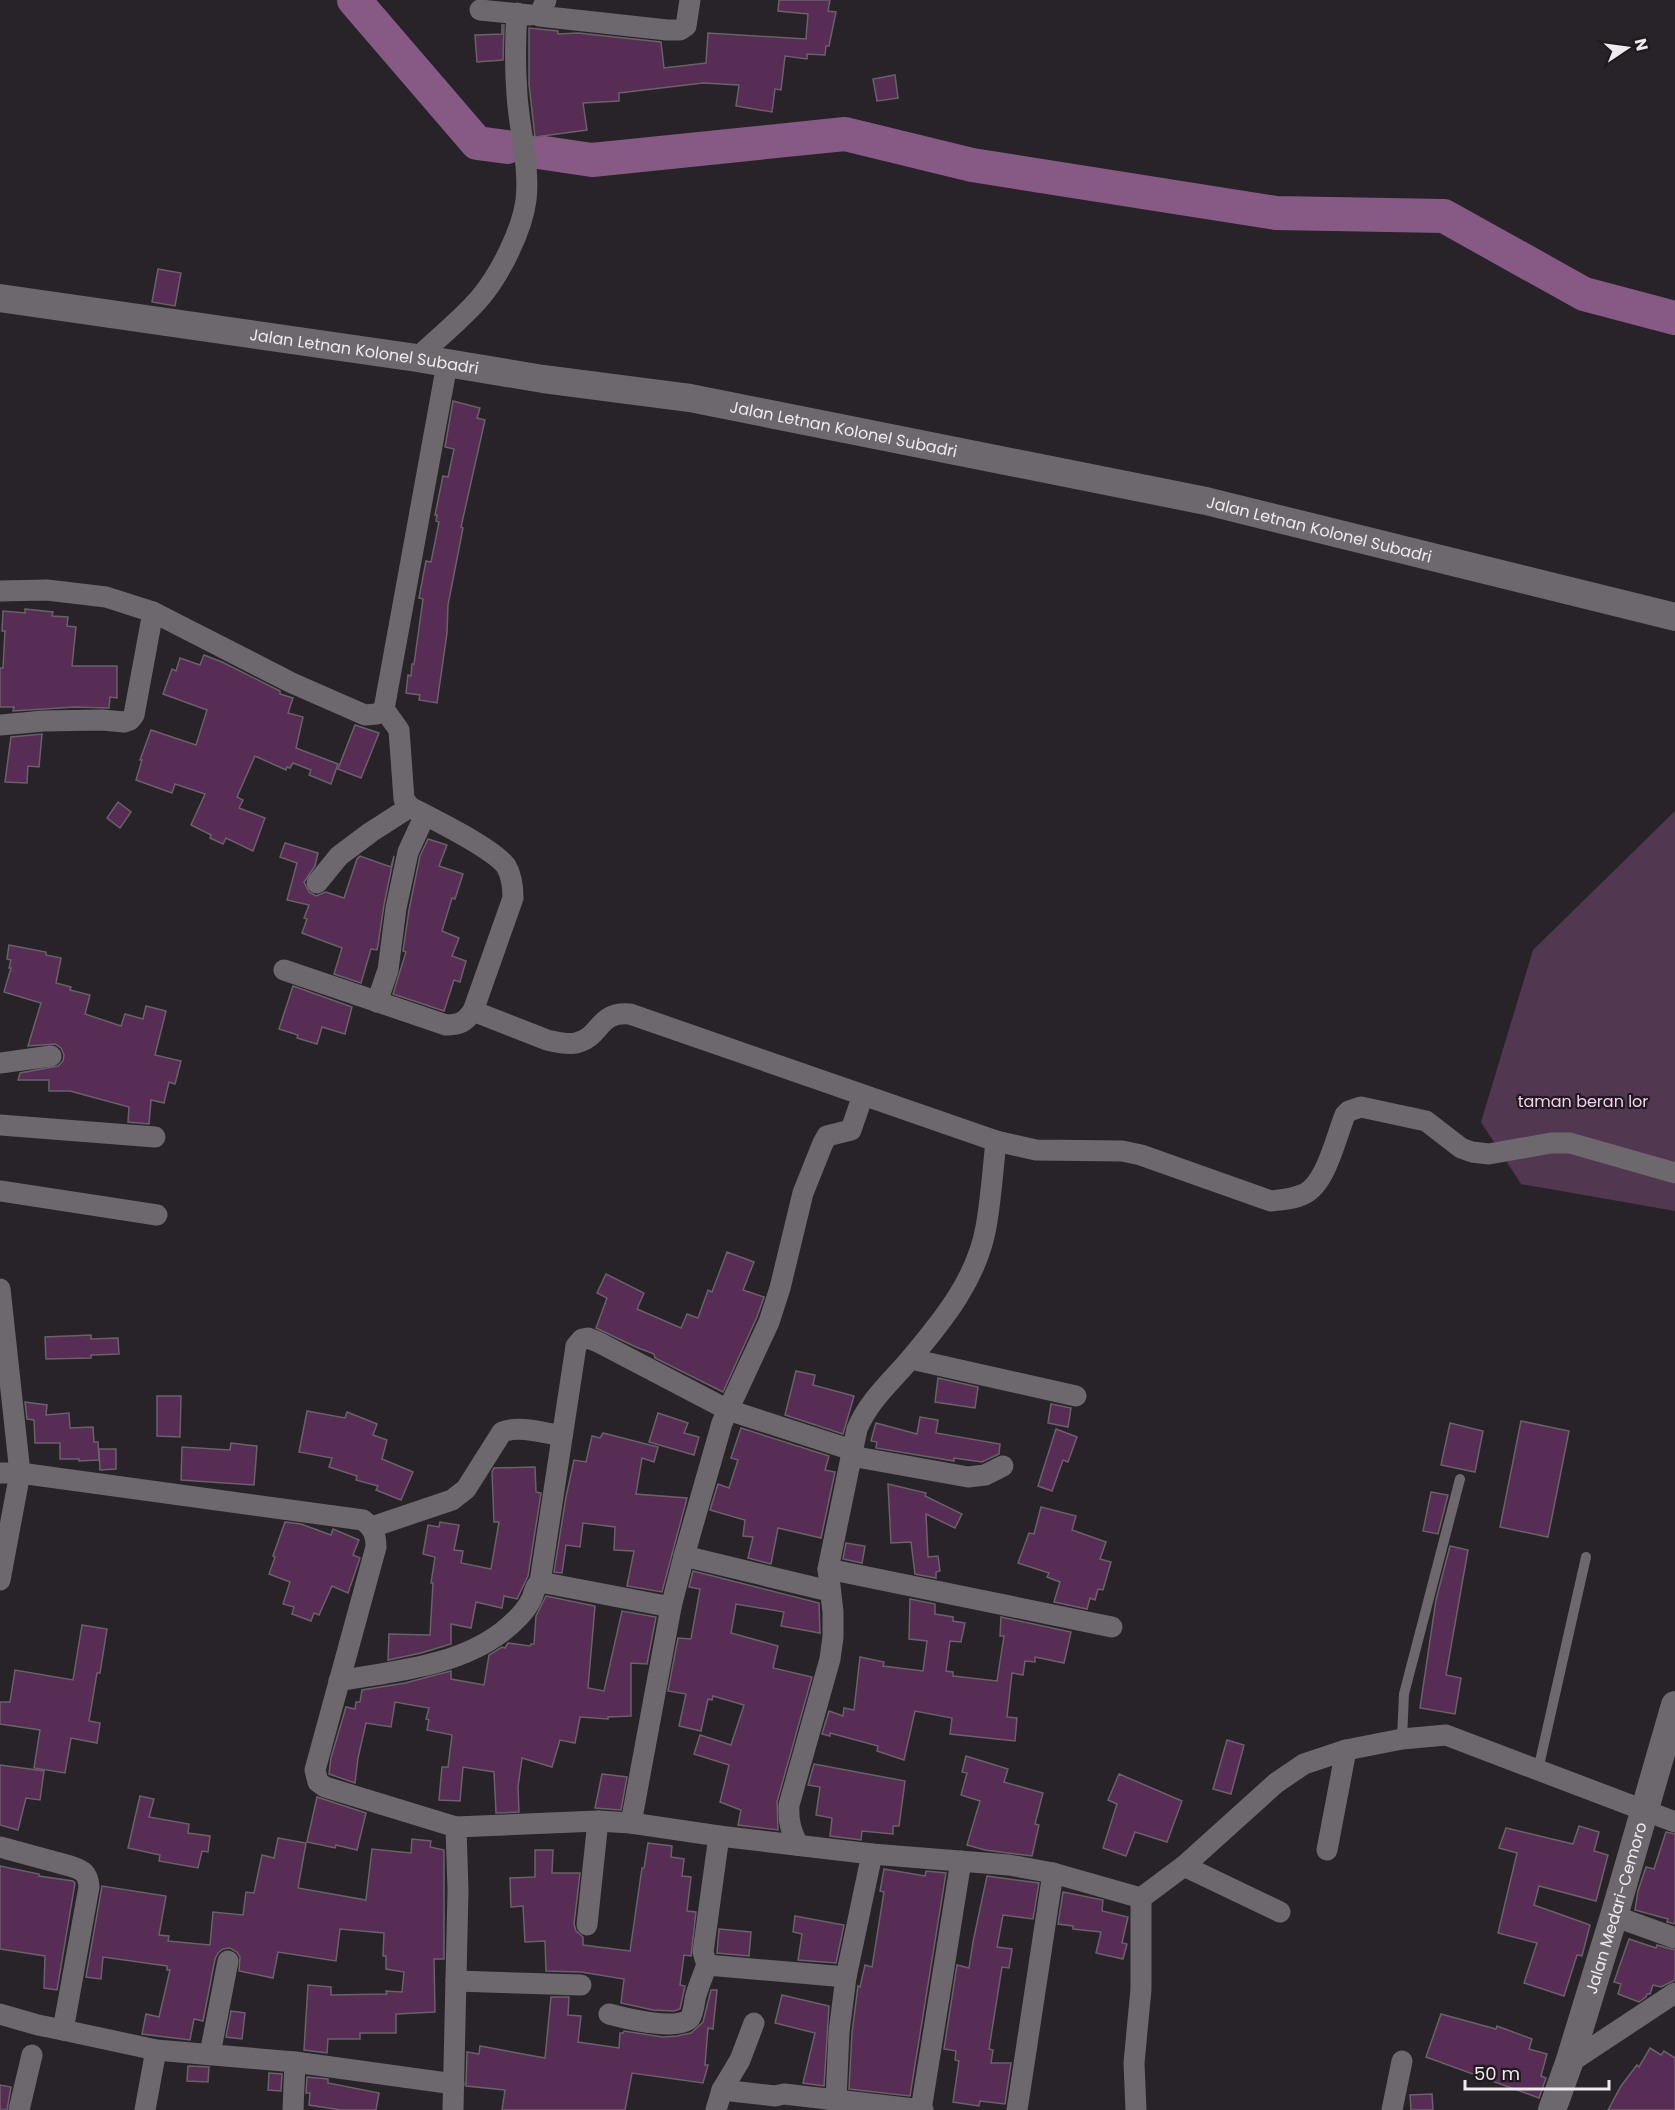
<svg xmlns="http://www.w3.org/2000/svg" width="1675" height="2110" font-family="Poppins,sans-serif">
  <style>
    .green { fill: #513750 }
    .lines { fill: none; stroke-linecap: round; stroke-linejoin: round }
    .river { stroke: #875985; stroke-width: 34 }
    .building { fill: #572c55; stroke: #686267; stroke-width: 1.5 }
    .lane { stroke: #6d686d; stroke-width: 10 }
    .street { stroke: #6d686d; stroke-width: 21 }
    .secondary { stroke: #6d686d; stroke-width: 28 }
    .labels { text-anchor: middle; stroke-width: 4.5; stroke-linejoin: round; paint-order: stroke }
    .street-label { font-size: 16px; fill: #eeebee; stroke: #1e1a1e }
    .park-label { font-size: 16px; fill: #f8cdf5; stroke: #1e1a1e }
  </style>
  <rect width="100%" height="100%" fill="#282328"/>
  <polygon class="green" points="1675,811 1675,1211 1521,1184 1481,1122 1533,950"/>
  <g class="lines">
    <g class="river">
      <polyline points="354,0 477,143 507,147"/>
      <polyline points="538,152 592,160 845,134 972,165 1276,213 1444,216 1584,294 1675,318"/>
    </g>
  </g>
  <g class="building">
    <polygon points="779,0 830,0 828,11 836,12 829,46 826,46 825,55 807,54 807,59 785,56 781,90 775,89 772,112 736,106 739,85 703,83 619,93 619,101 583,103 587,130 535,137 529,84 529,28 558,31 558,34 578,33 661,42 664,68 706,63 708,33 806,39 808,14 778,11"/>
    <polygon points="502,25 504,25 503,60 477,62 475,35 502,34"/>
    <polygon points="895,75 898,98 877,101 873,79"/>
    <polygon points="158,269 181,273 175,306 152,302"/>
    <polygon points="453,401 480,408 477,418 485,420 461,527 463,528 448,605 447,633 437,703 419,700 420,695 406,693 408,675 411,676 412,664 414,664 423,599 419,598 426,561 431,562 439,522 436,521 437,515 435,515 443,476 448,477 454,449 445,447"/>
    <polygon points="25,609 53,612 52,616 68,617 67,626 76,627 72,666 117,666 117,698 110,697 109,708 75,707 13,711 14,707 0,707 0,668 3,668 5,631 2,631 3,611 25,613"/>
    <polygon points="204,655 222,662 280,691 280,694 293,698 288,713 303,717 296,748 338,764 331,784 309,775 311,770 293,763 290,768 287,767 286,770 255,756 237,797 243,800 239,808 265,818 253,851 226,838 223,844 210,838 211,835 191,825 205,794 175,784 172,793 136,780 142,760 140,760 151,730 196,745 207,710 163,694 172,669 176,671 180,658 200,665"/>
    <polygon points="355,725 379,733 361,778 338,769"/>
    <polygon points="42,734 39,767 28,766 27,783 5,782 11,737"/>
    <polygon points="118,802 131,812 120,828 107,818"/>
    <polygon points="428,839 447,845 439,866 463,874 455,899 452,898 442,931 459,938 452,956 466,961 460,982 454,980 444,1011 393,994 406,952 403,951 409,910 420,856"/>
    <polygon points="285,843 318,853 315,866 304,882 309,892 316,896 326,892 344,898 357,859 360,856 391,867 394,856 384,905 378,945 377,950 371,949 361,983 334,974 342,948 302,933 307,919 304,918 309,905 287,900 297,863 280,857"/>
    <polygon points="9,945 46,952 46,955 61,958 56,983 71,987 70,990 90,995 85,1014 121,1026 125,1014 143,1019 146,1006 166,1011 155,1055 181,1061 175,1084 169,1082 164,1103 151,1100 149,1124 128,1122 129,1107 70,1091 49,1091 49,1080 18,1080 20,1073 58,1066 63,1061 64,1055 61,1048 55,1044 28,1046 41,1003 4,992 11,968 9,968 11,960 7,959"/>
    <polygon points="293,986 352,1007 345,1034 322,1027 317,1044 297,1038 298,1035 279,1029"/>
    <polygon points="727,1252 754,1262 743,1290 764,1297 757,1317 723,1392 655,1358 654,1354 636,1347 596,1328 607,1298 597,1293 606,1274 644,1293 637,1309 681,1328 687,1314 698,1318 708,1290 712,1292"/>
    <polygon points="91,1335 91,1339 118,1338 119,1354 91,1355 91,1358 46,1359 45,1337"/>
    <polygon points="796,1371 815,1375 813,1385 854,1396 843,1434 785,1415"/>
    <polygon points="938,1378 978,1387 975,1408 935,1402"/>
    <polygon points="157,1396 181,1396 180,1437 157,1436"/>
    <polygon points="25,1402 47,1405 46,1415 69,1413 70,1428 93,1427 94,1442 98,1442 99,1460 79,1461 79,1459 60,1459 60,1443 35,1443 34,1420 27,1419"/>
    <polygon points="1051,1404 1071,1408 1068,1427 1048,1423"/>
    <polygon points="307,1411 345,1418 347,1412 377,1424 373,1435 387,1440 382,1459 413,1472 401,1500 376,1490 378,1486 356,1480 357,1476 329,1467 332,1458 299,1452"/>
    <polygon points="658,1413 688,1423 684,1433 699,1437 694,1455 649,1442"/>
    <polygon points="920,1417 938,1420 936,1433 1000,1444 999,1454 982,1462 954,1458 954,1461 876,1448 877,1442 871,1441 876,1423 917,1434"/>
    <polygon points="1521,1421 1569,1431 1548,1537 1500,1527"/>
    <polygon points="1450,1423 1483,1431 1475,1472 1441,1465"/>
    <polygon points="741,1428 829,1456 825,1470 835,1472 821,1538 778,1528 771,1564 748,1558 753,1537 743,1536 745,1520 710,1510 718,1484 729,1488 738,1460 731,1458"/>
    <polygon points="1056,1429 1077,1437 1068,1462 1063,1460 1052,1491 1038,1486"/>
    <polygon points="603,1433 658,1447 654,1462 642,1458 636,1494 687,1498 662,1592 627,1586 634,1551 614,1550 615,1527 583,1523 580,1547 566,1545 562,1573 554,1572 566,1497 574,1460 586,1462 592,1436 600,1438"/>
    <polygon points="231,1443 257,1446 254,1485 181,1480 182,1447 230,1450"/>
    <polygon points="99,1449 116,1449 116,1469 100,1470"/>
    <polygon points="535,1467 536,1492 541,1493 528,1576 517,1599 504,1596 502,1608 476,1602 471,1628 451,1624 451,1644 421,1653 388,1660 389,1634 430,1635 433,1583 431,1583 435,1557 423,1554 428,1525 439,1527 440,1522 459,1525 454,1550 463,1551 461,1563 491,1569 499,1522 494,1522 492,1472 494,1468"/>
    <polygon points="888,1484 926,1493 925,1496 962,1514 955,1528 926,1514 928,1557 938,1556 940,1571 936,1572 936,1578 915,1574 911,1542 891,1543"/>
    <polygon points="1431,1492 1448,1495 1438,1534 1423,1531"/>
    <polygon points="1041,1507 1076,1516 1072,1530 1106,1542 1100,1559 1111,1562 1103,1590 1098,1589 1095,1600 1090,1598 1087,1609 1054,1602 1060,1582 1047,1577 1049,1573 1018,1563 1029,1533 1034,1534"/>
    <polygon points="285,1522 301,1524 331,1535 333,1529 359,1540 353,1555 360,1558 348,1593 332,1586 319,1615 314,1613 311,1621 292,1614 294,1607 283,1604 290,1582 269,1574 275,1557 273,1556"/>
    <polygon points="846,1543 865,1546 862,1563 843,1559"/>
    <polygon points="1450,1546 1468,1550 1446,1675 1461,1678 1455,1714 1420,1708 1436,1600"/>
    <polygon points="693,1571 819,1603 820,1633 781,1626 784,1612 736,1604 731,1633 778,1646 773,1668 812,1677 777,1802 778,1830 738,1825 741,1810 720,1802 729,1765 694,1754 700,1735 731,1745 744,1705 713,1696 712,1700 708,1699 701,1731 679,1726 686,1694 668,1691 678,1638 691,1639 700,1589 689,1587"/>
    <polygon points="546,1596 595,1606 588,1688 604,1691 622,1611 656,1617 647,1664 631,1663 631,1716 608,1717 608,1719 580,1717 575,1743 560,1740 552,1767 522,1758 518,1787 519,1812 496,1813 494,1772 463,1767 460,1801 439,1800 442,1767 448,1767 452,1735 427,1730 429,1720 426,1719 429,1708 395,1702 391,1727 366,1723 358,1758 355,1783 329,1774 331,1758 346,1707 355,1709 356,1702 360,1702 362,1690 405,1683 451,1671 451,1679 484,1685 489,1655 502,1647 505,1648 508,1643 530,1646 531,1644 534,1644 536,1616"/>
    <polygon points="910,1599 935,1604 935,1614 953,1617 953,1621 965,1623 961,1642 950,1641 946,1671 953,1672 953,1676 997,1681 1004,1636 1000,1636 1001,1617 1071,1632 1064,1663 1035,1657 1035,1662 1025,1661 1023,1675 1012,1673 1007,1717 1017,1718 1015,1741 950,1734 952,1718 915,1711 904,1760 877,1751 878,1746 830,1733 830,1736 822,1734 829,1711 843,1716 844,1708 854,1710 860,1657 884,1662 883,1666 923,1671 927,1641 909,1639"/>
    <polygon points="82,1625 107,1629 100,1673 97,1673 89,1721 100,1723 97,1743 71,1738 65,1773 34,1768 40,1730 0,1724 0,1702 10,1702 15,1670 73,1680"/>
    <polygon points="1227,1740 1244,1745 1231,1794 1213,1789"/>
    <polygon points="966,1756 1008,1769 1004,1782 1043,1793 1035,1824 1039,1825 1032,1856 985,1850 967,1845 980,1801 961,1795 967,1773 962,1772"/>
    <polygon points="814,1764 905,1781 899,1826 893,1826 893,1834 862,1831 861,1840 830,1836 832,1818 816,1815 820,1787 808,1785"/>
    <polygon points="0,1765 44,1771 40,1800 26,1798 18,1830 0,1825"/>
    <polygon points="602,1774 627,1777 621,1810 595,1808"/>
    <polygon points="1119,1774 1182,1801 1167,1842 1135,1832 1126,1856 1103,1848 1117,1804 1108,1800"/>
    <polygon points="140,1796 154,1799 149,1817 189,1824 188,1833 210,1836 208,1852 202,1851 198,1868 159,1861 160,1855 128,1848"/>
    <polygon points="317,1797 366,1813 357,1850 336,1845 335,1848 307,1842"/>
    <polygon points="1579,1826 1599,1832 1594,1851 1608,1855 1596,1901 1539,1886 1534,1905 1590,1925 1582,1956 1577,1955 1564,1996 1524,1983 1537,1943 1498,1933 1517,1853 1499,1848 1506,1828 1573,1844"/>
    <polygon points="1666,1832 1675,1834 1675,1924 1667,1922 1668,1919 1635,1910 1638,1891 1646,1867 1654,1869"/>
    <polygon points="278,1838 306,1843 298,1888 366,1900 372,1849 411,1853 412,1839 431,1841 430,1847 444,1850 444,1959 434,1959 435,2012 396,2014 396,2033 360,2033 360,2039 328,2039 327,2053 304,2050 308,1985 331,1987 331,1995 387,1994 386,1991 402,1992 404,1972 386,1969 386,1956 383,1956 384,1933 340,1929 336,1961 278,1952 273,1978 239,1971 240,1957 237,1952 230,1948 223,1949 218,1953 215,1959 203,2021 194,2019 190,2040 142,2034 146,2014 159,2017 170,1970 167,1970 167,1966 103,1957 101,1979 86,1977 102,1886 166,1896 159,1935 169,1936 168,1941 210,1945 213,1912 243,1915 246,1892 254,1893 262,1855 274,1858"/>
    <polygon points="648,1843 672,1846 671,1857 684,1859 682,1876 691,1877 687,1911 696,1912 691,1956 684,1955 680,1985 685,1986 680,2009 674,2011 653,2010 621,2003 624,1979 581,1972 546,1971 545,1941 525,1942 523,1906 511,1907 510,1878 535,1877 535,1850 553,1850 552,1873 580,1873 574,1924 576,1931 583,1937 583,1945 630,1951 642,1868 644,1868"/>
    <polygon points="0,1866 39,1874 39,1876 73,1881 75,1883 57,1990 44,1988 45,1956 0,1949"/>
    <polygon points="884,1869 925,1876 926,1871 946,1873 910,2096 849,2089 852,2033 858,1986 860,1987 865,1965 872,1967 884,1892 880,1891"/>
    <polygon points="987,1876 1039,1883 1033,1919 1003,1915 997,1947 1012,1949 1009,1968 1002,1967 989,2049 993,2050 991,2063 1011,2063 1005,2104 980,2101 979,2106 953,2102 959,2061 955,2060 956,2051 944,2049 957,1965 969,1968 973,1942"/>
    <polygon points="1063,1892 1103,1900 1102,1911 1128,1917 1122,1943 1127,1944 1123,1959 1096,1953 1101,1932 1073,1929 1073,1926 1058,1924"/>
    <polygon points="795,1916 844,1925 836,1963 798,1960 802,1934 793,1932"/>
    <polygon points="719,1929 751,1932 749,1956 717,1953"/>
    <polygon points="1629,1939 1656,1948 1657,1945 1675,1950 1675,1980 1661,1987 1653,1985 1650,1994 1647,1994 1646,1997 1639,2002 1618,1994 1621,1984 1614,1982"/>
    <polygon points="711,1990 717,1990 713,2029 708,2028 705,2065 708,2065 703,2083 632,2073 625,2110 502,2110 505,2090 466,2086 467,2052 479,2054 480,2046 545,2058 551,1997 569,1997 568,2015 581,2016 578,2042 619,2048 620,2033 623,2033 624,2031 663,2037 677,2036 691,2033 703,2022"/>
    <polygon points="782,1995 829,2006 824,2086 803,2083 815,2033 775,2023"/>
    <polygon points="231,2011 245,2013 242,2039 226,2037"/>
    <polygon points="1441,2014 1496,2029 1497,2026 1532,2039 1529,2049 1547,2054 1541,2076 1546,2078 1539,2098 1426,2057"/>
    <polygon points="1650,2048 1661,2055 1664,2051 1675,2058 1675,2110 1608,2110 1621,2086 1637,2065 1639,2067"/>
    <polygon points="188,2066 209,2067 208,2082 187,2081"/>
    <polygon points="269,2073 282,2074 281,2091 268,2090"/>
    <polygon points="307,2077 328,2079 328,2083 379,2093 376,2110 341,2110 309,2105 310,2093 306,2093"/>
    <polygon points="0,2085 11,2087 7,2110 0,2110"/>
    <polygon points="1432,2094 1433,2110 1411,2110 1410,2095"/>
  </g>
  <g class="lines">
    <g class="lane">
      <polyline points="1402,1739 1404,1694 1460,1479"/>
      <polyline points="1538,1770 1586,1557"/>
    </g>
    <g class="street">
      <polyline points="546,0 539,16 667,30 680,30 686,26 690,0"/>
      <polyline points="480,10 530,15"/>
      <path d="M417,358c20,-19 46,-40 63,-60 20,-24 42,-67 46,-98 4,-33 -7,-72 -9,-105 -2,-27 -2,-54 0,-82"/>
      <polyline points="0,591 47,590 106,597 153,612"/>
      <path d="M384,709l15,21 5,69 6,8c23,12 83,41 96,59 6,10 7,21 7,32l-40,113 74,29c9,2 21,5 29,3 26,-6 21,-32 54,-29l366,127 40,9 86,1 19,4 130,46c11,-1 23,-2 33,-7 22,-10 32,-57 41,-79l4,-4 12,-4 65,14 35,27 11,4 17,2 62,-11h19l105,30"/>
      <polyline points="0,725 44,721 102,720 124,722 130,720 134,715 153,612 292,683 365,715 377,714 384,709 447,364"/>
      <polyline points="317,883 339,856 371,832 410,807"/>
      <path d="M284,970l162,55c14,0 19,-3 27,-14"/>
      <polyline points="377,1002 388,970 396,908 408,852 425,815"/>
      <polyline points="0,1063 51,1056"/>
      <polyline points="0,1125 155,1137"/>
      <polyline points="0,1191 157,1215"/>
      <polyline points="0,1289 20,1473 0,1580"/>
      <polyline points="911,1359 1076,1396"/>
      <polyline points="851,1456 968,1477 985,1475 1003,1466"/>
      <path d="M0,1473h20l343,47c10,8 13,14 13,27l-61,223 3,12 7,5 131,40"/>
      <path d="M372,1527l80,-27 14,-11 36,-57c19,-7 41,1 60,4"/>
      <polyline points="684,1556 829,1591"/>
      <polyline points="828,1569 1112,1627"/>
      <polyline points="540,1582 576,1346 582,1339 588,1338 598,1342 728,1410 852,1450"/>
      <path d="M339,1681c54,-10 117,-14 163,-49 9,-7 22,-19 28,-30 5,-8 3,-14 10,-20l131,25"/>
      <polyline points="631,1823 671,1607 684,1556 722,1423 769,1322 780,1288 803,1193 823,1143 827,1136 851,1130 863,1095"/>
      <polyline points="719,1836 703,1952 707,1965 846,1977"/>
      <path d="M798,1845c-7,-14 -10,-24 -9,-40l41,-146 3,-22v-25l-5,-43 29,-140c12,-29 35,-48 55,-72 32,-38 65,-79 74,-130 5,-28 7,-58 10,-86"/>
      <path d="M0,1847l70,19c13,4 18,7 19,21l-26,143 93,20 139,12 159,22"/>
      <polyline points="1327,1850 1346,1750"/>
      <polyline points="1184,1866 1280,1912"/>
      <polyline points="1614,1916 1675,1938"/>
      <polyline points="587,1925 598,1821"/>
      <polyline points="456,1981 581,1985"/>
      <polyline points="0,2014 38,2025 63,2030"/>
      <path d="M609,2014c15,4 70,18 81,4 4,-6 4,-16 6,-23 3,-10 7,-20 11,-30"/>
      <polyline points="210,2054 228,1961"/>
      <polyline points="1569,2063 1675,1993"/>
      <polyline points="722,2090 740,2060 754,2023"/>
      <polyline points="19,2110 32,2055"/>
      <polyline points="145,2110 156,2050"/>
      <polyline points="293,2110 295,2062"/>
      <polyline points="453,2110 458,1890 456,1827 598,1821 631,1823 719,1836 872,1854 1009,1865 1053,1873 1141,1898 1184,1866 1276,1783 1304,1764 1346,1750 1402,1739 1446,1735 1675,1822"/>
      <polyline points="716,2110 722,2090 775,2096 784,2094 923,2110"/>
      <polyline points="837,2110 836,2100 839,2032 846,1977 872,1854"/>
      <polyline points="921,2110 961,1861"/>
      <polyline points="1017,2110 1053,1873"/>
      <polyline points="1136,2110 1134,2063 1141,1989 1141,1898"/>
      <polyline points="1392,2110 1402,2061"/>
    </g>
    <g class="secondary">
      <path id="s1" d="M0,298l417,60 126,21 147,19 516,103 469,116"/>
      <path id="s2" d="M1552,2110l17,-47 45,-147 61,-211"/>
    </g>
  </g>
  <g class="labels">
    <g class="street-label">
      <text dy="6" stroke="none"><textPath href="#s1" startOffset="368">Jalan Letnan Kolonel Subadri</textPath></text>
      <text dy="6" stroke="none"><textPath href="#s1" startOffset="854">Jalan Letnan Kolonel Subadri</textPath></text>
      <text dy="6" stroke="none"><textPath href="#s1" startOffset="1340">Jalan Letnan Kolonel Subadri</textPath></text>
      <text dy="6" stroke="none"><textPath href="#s2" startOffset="212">Jalan Medari-Cemoro</textPath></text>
    </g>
    <g class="park-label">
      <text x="1583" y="1107">taman beran lor</text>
    </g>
  </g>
  <g transform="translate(1627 48) rotate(77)" stroke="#1e1a1e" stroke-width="4.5" paint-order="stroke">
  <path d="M0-4.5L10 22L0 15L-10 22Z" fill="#eeebee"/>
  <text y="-9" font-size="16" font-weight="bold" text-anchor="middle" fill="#eeebee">N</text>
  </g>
  <path d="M1465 2080v9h144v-9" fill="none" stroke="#eeebee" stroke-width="3"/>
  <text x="1474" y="2080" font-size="18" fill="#eeebee" stroke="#1e1a1e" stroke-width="4.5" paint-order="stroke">50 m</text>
</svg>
